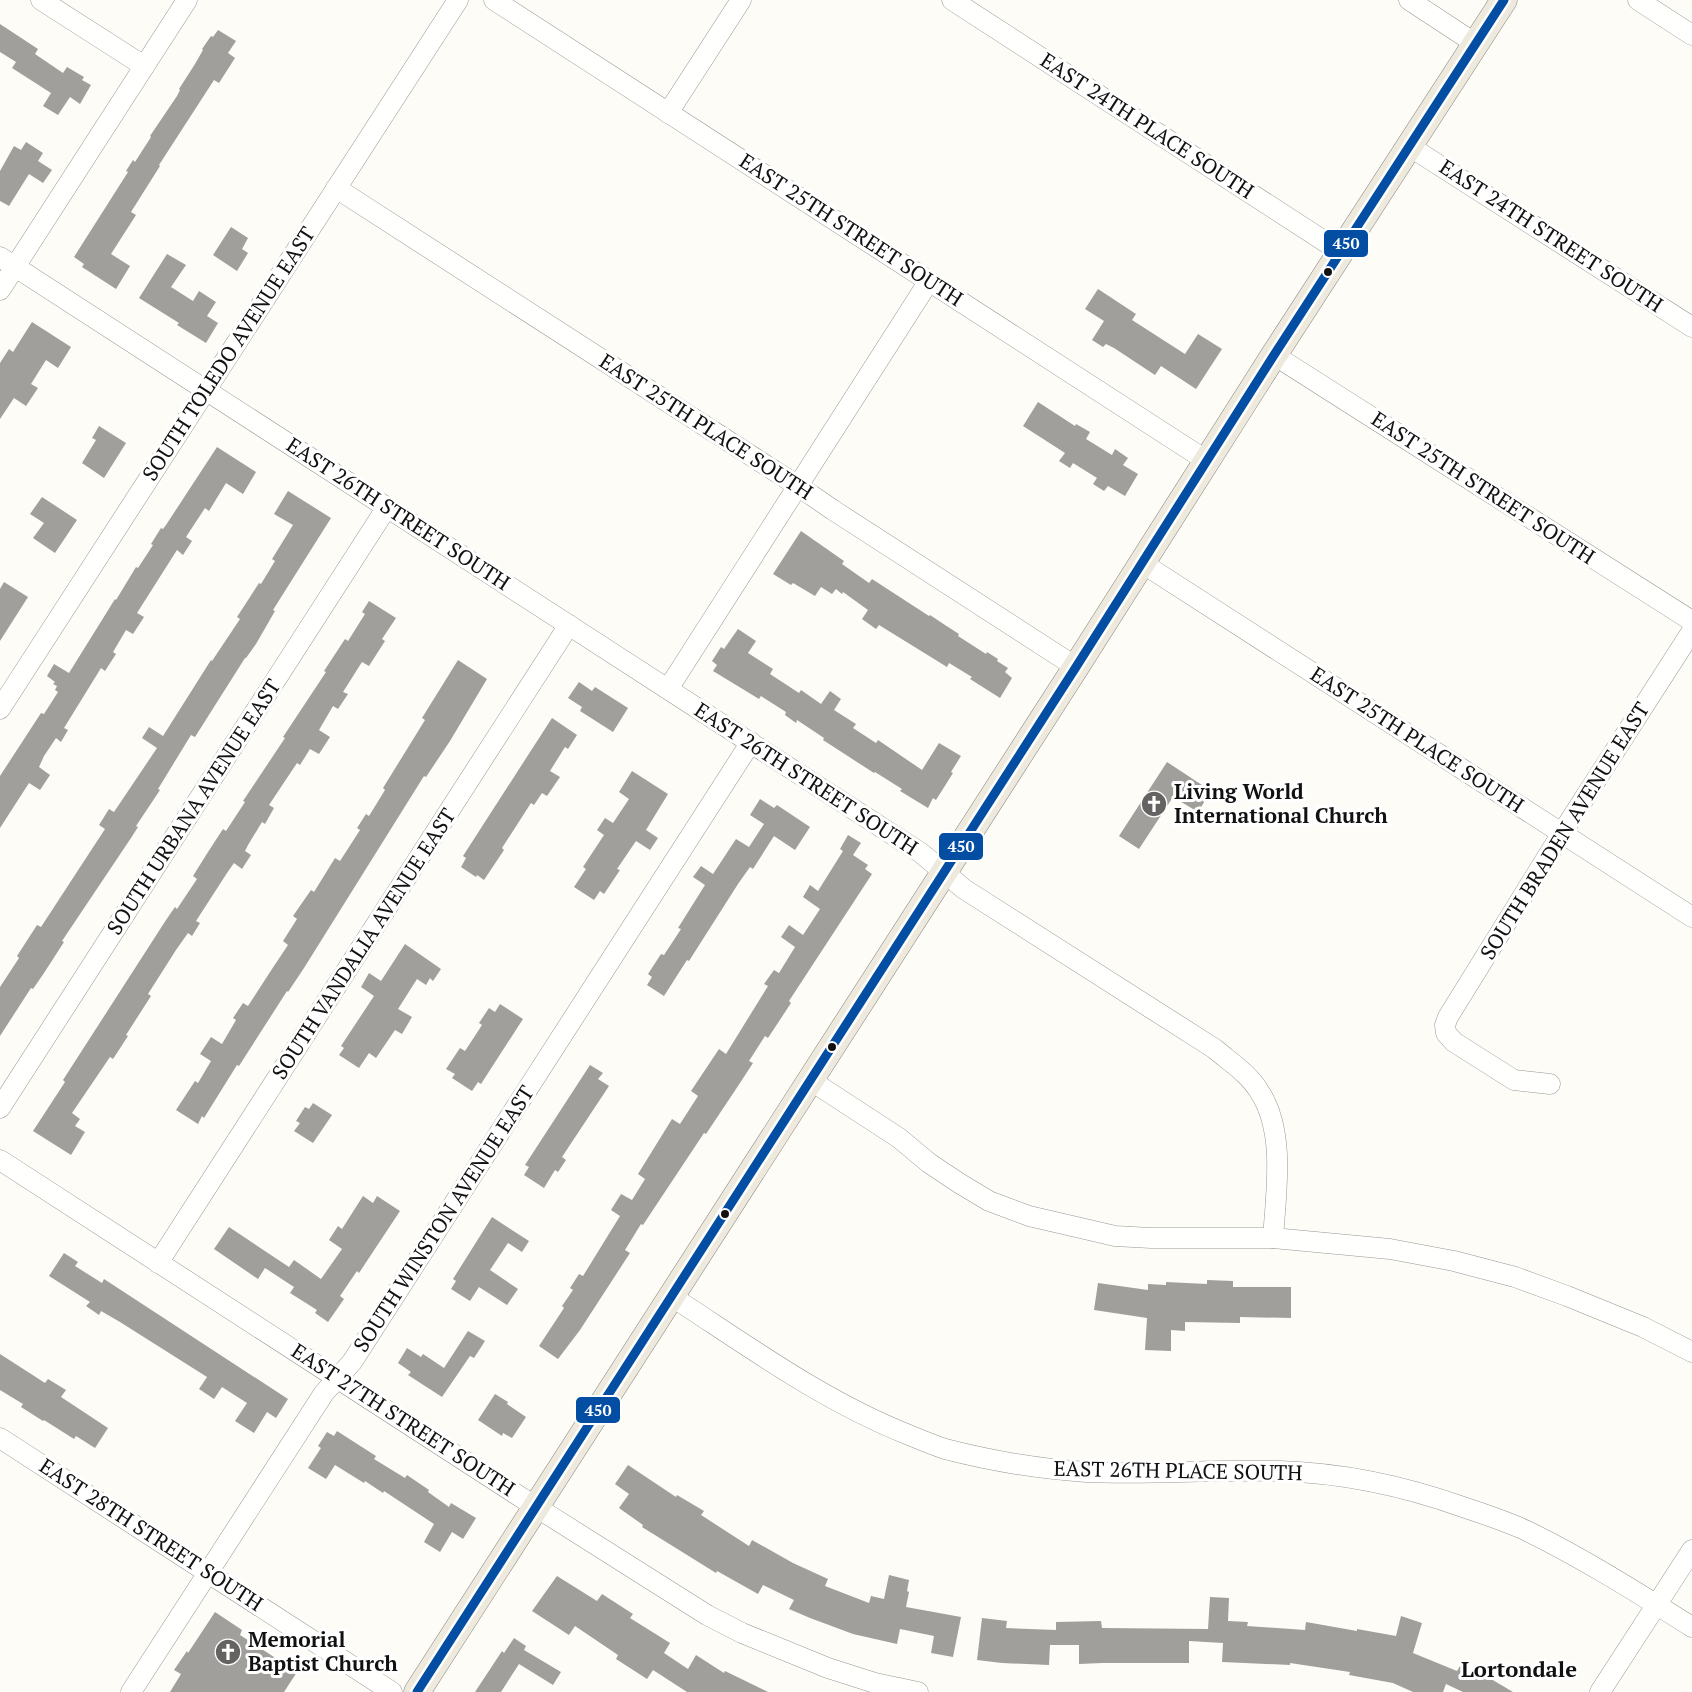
<svg xmlns="http://www.w3.org/2000/svg" width="1692" height="1692" font-family="'PT Serif',serif">
  <style>
    .building { fill: #a19f9c }
    .lines { fill: none; stroke-linecap: round; stroke-linejoin: round }
    .minor-casing { stroke: #979795; stroke-width: 21 }
    .major-casing { stroke: #858482; stroke-width: 27 }
    .minor { stroke: #fffffe; stroke-width: 20 }
    .major { stroke: #ede9dc; stroke-width: 26 }
    .bus-1-casing { stroke: #fff; stroke-width: 14 }
    .bus-1 { stroke: #034ea2; stroke-width: 9 }
    .bus-dot { fill: #111; stroke: #fff; stroke-width: 2 }
    .labels { text-anchor: middle; stroke-width: 6; stroke-linejoin: round; paint-order: stroke }
    .street-label { font-size: 21px; fill: #111; stroke: #fff }
    .poi-label { font-size: 21px; font-weight: bold; fill: #111; stroke: #fff; text-anchor: start }
    .neighbourhood-label { font-size: 22px; font-weight: bold; fill: #111; stroke: #fff }
    .line-badge { stroke: #fff; stroke-width: 2 }
    .badge-label { font-size: 16px; text-anchor: middle; font-weight: bold; fill: #fff }
  </style>
  <rect width="100%" height="100%" fill="#fdfcf7"/>
  <g class="building">
    <polygon points="0,24 38,49 35,54 63,73 67,67 84,77 82,80 91,85 80,104 70,97 58,115 43,106 51,93 12,68 16,62 0,52"/>
    <polygon points="218,30 236,41 228,53 235,58 219,83 214,80 159,165 160,166 131,212 136,215 111,254 130,266 116,289 82,267 84,264 74,257 128,172 126,171 133,160 135,162 151,137 150,136 177,96 180,90 179,89 195,64 203,50 202,49 211,36 213,37"/>
    <polygon points="26,142 43,153 38,161 52,170 43,183 29,174 9,206 0,201 0,171 14,146 21,150"/>
    <polygon points="231,227 248,238 242,249 248,253 237,271 213,255"/>
    <polygon points="167,254 186,265 171,287 193,301 199,291 216,302 207,316 218,323 206,343 177,325 179,323 139,298"/>
    <polygon points="1098,289 1136,314 1132,320 1185,354 1198,334 1222,349 1196,389 1161,366 1155,375 1114,348 1106,344 1103,347 1092,340 1104,321 1085,309"/>
    <polygon points="32,322 71,347 58,368 46,360 31,384 38,388 26,406 14,398 0,419 0,363 9,349 13,352"/>
    <polygon points="1038,402 1075,426 1076,424 1090,432 1086,439 1112,455 1115,449 1128,458 1123,465 1138,474 1125,496 1108,486 1104,491 1093,484 1097,478 1073,463 1070,468 1059,461 1065,453 1023,426"/>
    <polygon points="99,426 126,443 104,478 82,463 96,440 92,438"/>
    <polygon points="217,447 256,472 243,494 226,483 209,511 205,508 186,537 192,541 183,555 177,550 137,613 144,617 133,634 126,630 113,652 116,654 105,671 101,668 64,728 68,730 61,742 56,738 44,756 39,767 50,775 40,790 29,783 0,828 0,776 41,713 44,714 58,692 55,690 57,686 53,684 55,682 47,676 54,664 69,673 115,599 116,600 136,567 138,568 153,545 151,544 161,528 163,529 166,525"/>
    <polygon points="288,491 331,518 273,610 275,611 256,644 246,658 245,658 195,737 191,735 158,789 160,790 136,826 138,827 131,838 62,941 64,942 44,973 33,989 31,988 0,1036 0,987 19,958 17,956 37,925 41,927 105,829 99,825 109,809 114,812 157,748 142,738 149,727 163,736 211,660 212,661 240,619 237,617 259,583 261,584 275,561 272,559 293,525 274,514"/>
    <polygon points="42,497 77,520 55,553 33,538 44,523 30,514"/>
    <polygon points="801,531 844,561 842,564 869,583 872,579 929,616 930,615 945,625 959,634 958,636 986,654 987,652 998,659 997,661 1008,668 1005,672 1012,678 1000,698 970,679 972,677 949,663 947,667 879,625 876,629 862,619 868,610 843,592 842,594 836,589 832,594 821,587 815,596 793,583 791,585 773,574"/>
    <polygon points="4,582 28,597 0,641 0,589"/>
    <polygon points="369,601 396,618 382,639 385,641 369,666 362,662 343,692 348,694 338,709 333,706 319,730 330,737 319,754 310,749 300,765 297,763 269,805 274,808 265,824 262,822 248,845 245,851 251,855 242,869 234,863 227,873 196,921 200,923 192,936 188,933 176,950 148,994 151,996 126,1035 128,1036 113,1059 110,1057 72,1113 80,1119 75,1126 85,1132 71,1155 33,1131 65,1082 63,1080 166,920 175,907 177,909 197,879 193,876 208,852 223,829 226,831 245,802 243,801 285,738 283,737 326,672 324,671 345,639 348,641 365,614 362,612"/>
    <polygon points="738,629 756,641 748,653 773,669 770,674 799,693 801,690 821,704 830,691 841,699 834,710 856,724 853,728 876,743 878,740 922,770 939,743 961,756 951,772 953,773 936,800 933,798 928,808 900,791 902,789 875,772 874,773 823,740 824,738 797,720 796,723 785,715 786,712 761,696 759,699 713,671 717,665 712,661 721,647 724,649"/>
    <polygon points="458,660 487,679 450,741 426,777 424,776 304,968 288,992 287,991 239,1066 237,1065 204,1118 202,1116 198,1124 176,1110 195,1081 198,1083 211,1061 200,1054 211,1037 222,1044 236,1020 233,1018 243,1003 248,1006 272,969 288,945 283,941 297,919 293,916 311,890 314,892 335,858 340,861 360,830 357,828 366,814 369,816 385,790 383,788 425,720 422,718"/>
    <polygon points="579,682 592,691 595,687 628,708 613,732 580,711 582,707 568,698"/>
    <polygon points="552,718 577,735 568,749 565,747 550,771 560,777 547,796 542,793 534,805 531,803 502,848 504,850 484,880 477,875 476,877 461,867 466,858 463,856"/>
    <polygon points="1167,762 1211,791 1198,812 1173,797 1139,849 1119,836"/>
    <polygon points="632,771 668,794 646,830 658,838 650,850 636,841 617,869 620,870 604,894 600,891 594,900 574,887 586,869 583,867 604,835 597,830 605,818 613,823 629,799 619,792"/>
    <polygon points="760,799 774,808 777,805 810,827 795,850 774,836 753,869 750,867 738,884 689,961 687,960 664,996 647,985 652,977 648,974 661,954 664,955 681,929 678,928 705,885 693,877 701,866 713,874 736,839 749,847 764,824 750,815"/>
    <polygon points="848,835 861,843 853,855 868,865 865,869 872,874 789,1001 791,1003 768,1038 765,1036 749,1061 753,1063 738,1086 706,1134 704,1133 643,1225 641,1224 625,1250 630,1253 580,1330 558,1359 539,1346 564,1308 562,1306 573,1290 570,1288 579,1274 583,1276 620,1216 611,1210 621,1194 632,1200 645,1179 638,1174 672,1119 680,1124 698,1096 691,1091 719,1049 726,1054 768,986 764,984 774,970 779,973 795,947 781,937 789,925 803,935 820,909 803,897 810,885 818,891 843,851 840,849"/>
    <polygon points="405,944 441,969 433,981 430,978 426,985 417,979 398,1009 412,1017 402,1034 395,1030 376,1058 369,1053 359,1068 339,1055 344,1048 341,1046 374,996 361,987 369,973 381,981"/>
    <polygon points="500,1004 523,1019 481,1084 478,1082 472,1091 452,1078 455,1074 446,1069 460,1048 465,1051 482,1025 479,1023 489,1008 495,1012"/>
    <polygon points="590,1065 603,1073 598,1079 609,1086 562,1157 566,1160 558,1172 555,1170 544,1188 524,1175 529,1167 525,1165"/>
    <polygon points="313,1103 332,1115 313,1143 294,1131 300,1123 296,1121 305,1107 309,1109"/>
    <polygon points="363,1196 373,1203 377,1196 400,1211 359,1273 357,1271 340,1296 344,1299 328,1322 315,1313 317,1310 290,1293 294,1287 265,1268 258,1279 214,1249 229,1227 289,1267 294,1260 321,1279 342,1249 329,1240 338,1226 342,1229"/>
    <polygon points="492,1217 529,1241 522,1252 508,1243 490,1270 518,1289 507,1305 479,1287 470,1301 451,1289 456,1281 453,1279"/>
    <polygon points="64,1253 78,1262 75,1266 102,1283 104,1279 288,1399 276,1418 267,1412 254,1433 235,1421 247,1403 222,1387 214,1399 199,1389 207,1377 120,1322 101,1311 99,1315 86,1306 90,1302 49,1276"/>
    <polygon points="1207,1280 1233,1281 1233,1287 1291,1287 1291,1318 1240,1317 1240,1323 1185,1322 1185,1331 1171,1330 1171,1351 1145,1350 1147,1318 1094,1310 1098,1283 1148,1290 1148,1284 1166,1285 1166,1282 1207,1284"/>
    <polygon points="468,1331 485,1341 474,1358 470,1356 442,1397 408,1375 411,1372 398,1363 407,1348 421,1357 423,1354 444,1368"/>
    <polygon points="0,1354 45,1383 48,1379 66,1390 61,1397 108,1428 95,1448 76,1436 74,1439 44,1420 43,1421 21,1407 23,1404 0,1390"/>
    <polygon points="495,1394 508,1402 507,1404 526,1417 512,1438 503,1433 502,1436 478,1420"/>
    <polygon points="337,1431 376,1456 374,1459 405,1478 407,1475 429,1490 428,1492 449,1507 451,1503 476,1518 463,1539 452,1532 440,1552 424,1542 434,1524 384,1491 383,1493 365,1481 364,1483 335,1465 326,1479 308,1468 321,1448 318,1446 327,1432 334,1436"/>
    <polygon points="628,1465 676,1497 677,1495 704,1511 701,1515 749,1546 752,1540 793,1563 828,1579 825,1586 869,1603 871,1596 884,1599 889,1575 909,1580 907,1591 909,1592 906,1607 961,1617 953,1657 931,1653 934,1636 900,1629 897,1644 853,1634 810,1618 789,1609 794,1600 763,1585 758,1594 717,1571 716,1573 642,1527 643,1525 619,1508 629,1494 615,1484"/>
    <polygon points="557,1576 597,1601 602,1594 633,1614 630,1618 670,1643 664,1653 688,1669 696,1655 724,1673 725,1671 768,1692 687,1692 653,1670 647,1679 616,1659 618,1655 575,1626 569,1635 532,1611"/>
    <polygon points="1210,1597 1229,1598 1228,1621 1248,1622 1247,1626 1305,1630 1306,1622 1357,1631 1357,1629 1396,1636 1401,1616 1422,1623 1413,1653 1457,1671 1460,1666 1485,1678 1486,1676 1513,1692 1463,1692 1446,1684 1443,1692 1413,1692 1393,1683 1349,1675 1350,1672 1290,1663 1290,1665 1222,1662 1223,1643 1189,1641 1189,1663 1102,1663 1079,1664 1079,1645 1050,1645 1049,1665 1002,1663 977,1660 982,1618 1007,1621 1006,1628 1056,1630 1056,1622 1101,1621 1102,1628 1208,1629"/>
    <polygon points="215,1612 242,1630 240,1635 297,1672 284,1692 170,1692 181,1674 174,1670 187,1651 188,1653"/>
    <polygon points="514,1638 526,1646 524,1650 561,1672 553,1685 519,1664 501,1692 475,1692 502,1651 504,1653"/>
  </g>
  <g class="lines">
    <g class="minor-casing">
      <g id="minor">
        <polyline points="41,0 144,66"/>
        <polyline points="494,0 1207,461"/>
        <polyline points="952,0 1341,252"/>
        <polyline points="1409,0 1476,44"/>
        <polyline points="1638,0 1692,35"/>
        <polyline points="668,113 741,0"/>
        <polyline points="1409,146 1692,327"/>
        <polyline points="336,188 798,486 833,510 1076,667"/>
        <path d="M0,257l921,596 43,36 251,160c15,13 34,25 44,42 27,40 17,102 14,147"/>
        <polyline points="0,290 187,0"/>
        <polyline points="1274,355 1692,621"/>
        <polyline points="1142,563 1692,917"/>
        <polyline points="668,689 929,281"/>
        <polyline points="0,709 458,0"/>
        <polyline points="810,1080 899,1138 929,1163 959,1183 989,1201 1029,1216 1115,1236 1151,1238 1273,1238 1390,1249 1454,1261 1515,1277 1567,1296 1643,1327 1692,1352"/>
        <polyline points="1550,1084 1514,1080 1454,1042 1446,1033 1445,1025 1448,1017 1562,833 1692,631"/>
        <polyline points="0,1108 387,507"/>
        <polyline points="0,1160 536,1507 707,1615 742,1633 828,1668 875,1683 918,1692"/>
        <polyline points="158,1263 569,625"/>
        <path d="M671,1296c77,50 152,105 238,139 12,5 24,10 36,14 47,12 93,20 141,23 65,3 129,-3 194,-1 63,2 124,15 183,36 21,7 42,14 62,23 58,28 113,63 167,97"/>
        <polyline points="0,1438 392,1692"/>
        <polyline points="131,1692 324,1393 352,1362 751,742"/>
        <polyline points="1600,1692 1692,1550"/>
      </g>
    </g>
    <g class="major-casing">
      <polyline id="major" points="417,1692 1076,667 1274,355 1504,0"/>
    </g>
    <use href="#minor" class="minor"/>
    <use href="#major" class="major"/>
    <g class="bus-1-casing">
      <polyline id="bus-1" points="417,1692 1076,667 1274,355 1504,0"/>
    </g>
    <use href="#bus-1" class="bus-1"/>
  </g>
  <defs>
    <g id="church-disc" transform="scale(1.35)"><circle r="9.5" fill="#646362" stroke="#fff"/><path d="M-1.2-6h2.4v3.5h3.3v2.4h-3.3V6h-2.4V-.1h-3.3v-2.4h3.3Z" fill="#fff"/></g>
  </defs>
  <g fill-rule="evenodd">
    <use href="#church-disc" x="1154" y="804"/>
    <use href="#church-disc" x="228" y="1652"/>
  </g>
  <g class="bus-dot">
    <circle cx="1328" cy="272" r="5"/>
    <circle cx="832" cy="1047" r="5"/>
    <circle cx="725" cy="1214" r="5"/>
  </g>
  <g class="labels">
    <g class="street-label">
      <text transform="translate(1147 126) rotate(33)" y="7">EAST 24TH PLACE SOUTH</text>
      <text transform="translate(851 230) rotate(33)" y="7">EAST 25TH STREET SOUTH</text>
      <text transform="translate(1551 236) rotate(33)" y="7">EAST 24TH STREET SOUTH</text>
      <text transform="translate(229 354) rotate(-57)" y="7">SOUTH TOLEDO AVENUE EAST</text>
      <text transform="translate(706 427) rotate(33)" y="7">EAST 25TH PLACE SOUTH</text>
      <text transform="translate(1483 488) rotate(33)" y="7">EAST 25TH STREET SOUTH</text>
      <text transform="translate(398 514) rotate(33)" y="7">EAST 26TH STREET SOUTH</text>
      <text transform="translate(1417 740) rotate(33)" y="7">EAST 25TH PLACE SOUTH</text>
      <text transform="translate(806 779) rotate(33)" y="7">EAST 26TH STREET SOUTH</text>
      <text transform="translate(194 807) rotate(-57)" y="7">SOUTH URBANA AVENUE EAST</text>
      <text transform="translate(1565 831) rotate(-58)" y="7">SOUTH BRADEN AVENUE EAST</text>
      <text transform="translate(364 944) rotate(-57)" y="7">SOUTH VANDALIA AVENUE EAST</text>
      <text transform="translate(444 1219) rotate(-57)" y="7">SOUTH WINSTON AVENUE EAST</text>
      <text transform="translate(403 1420) rotate(33)" y="7">EAST 27TH STREET SOUTH</text>
      <text transform="translate(1178 1471) rotate(1)" y="7">EAST 26TH PLACE SOUTH</text>
      <text transform="translate(151 1535) rotate(33)" y="7">EAST 28TH STREET SOUTH</text>
    </g>
    <g class="poi-label">
      <text x="1174" y="799">Living World<tspan x="1174" dy="24">International Church</tspan></text>
      <text x="248" y="1647">Memorial<tspan x="248" dy="24">Baptist Church</tspan></text>
    </g>
    <g class="neighbourhood-label">
      <text x="1519" y="1677">Lortondale</text>
    </g>
  </g>
  <g class="line-badge">
    <rect x="1323" y="229" width="46" height="29" rx="6" fill="#034ea2"/>
    <rect x="938" y="832" width="46" height="29" rx="6" fill="#034ea2"/>
    <rect x="575" y="1396" width="46" height="28" rx="6" fill="#034ea2"/>
  </g>
  <g class="badge-label">
    <text x="1346" y="249">450</text>
    <text x="961" y="852">450</text>
    <text x="598" y="1416">450</text>
  </g>
</svg>
